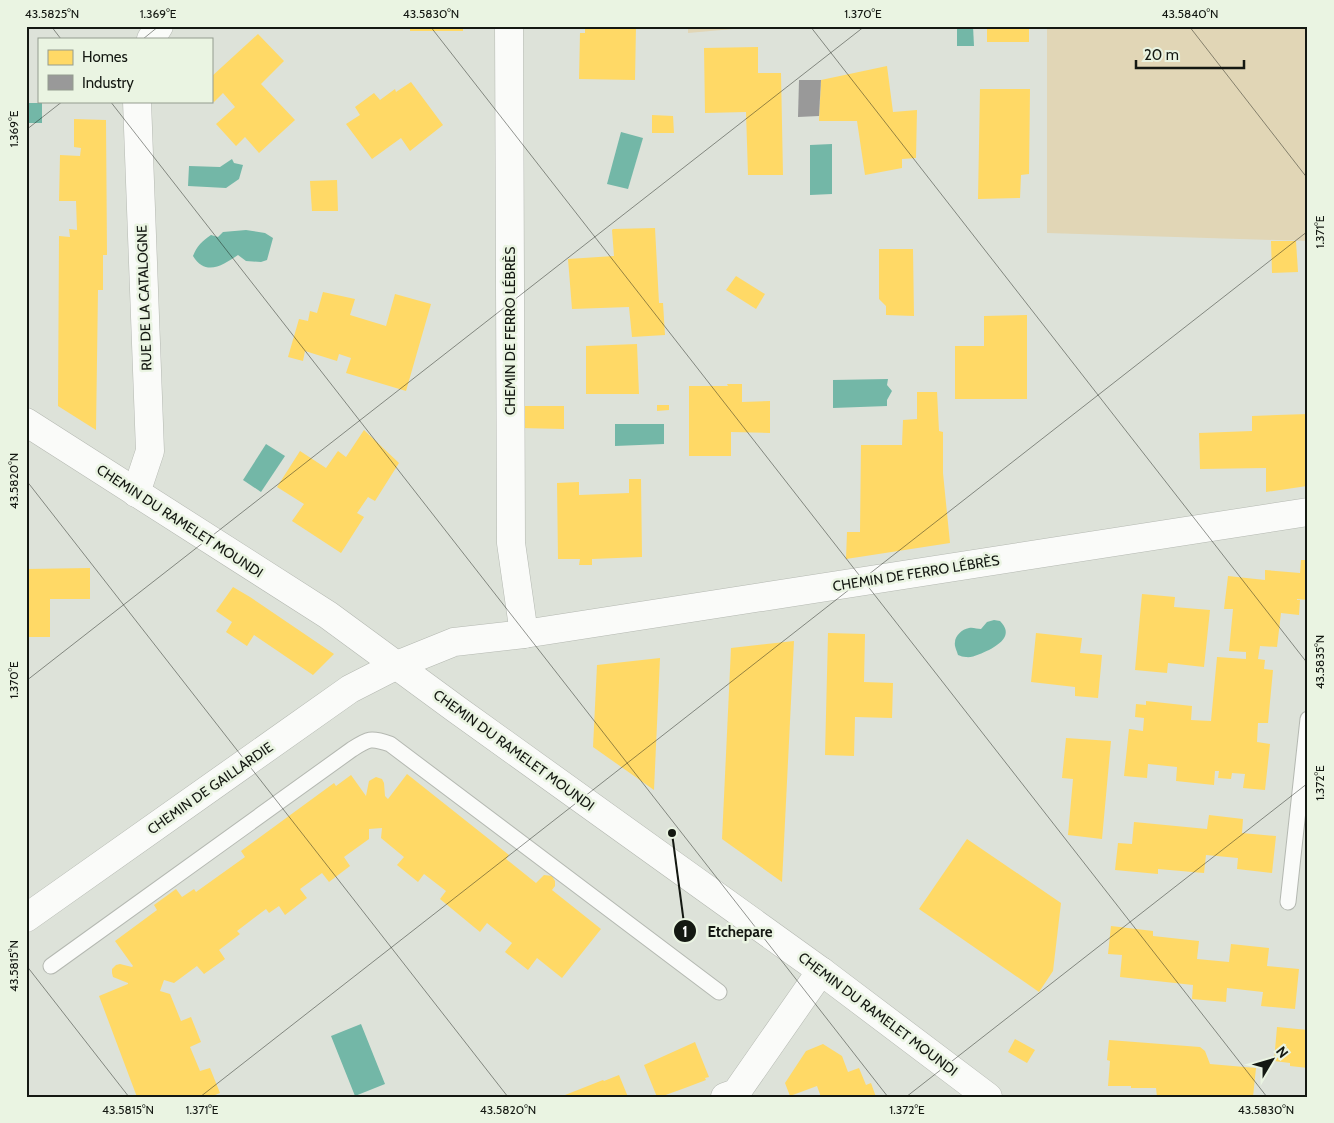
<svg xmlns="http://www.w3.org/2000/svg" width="1334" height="1123" font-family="Cabin,sans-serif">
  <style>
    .green { fill: #e1d6b6 }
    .water { fill: #73b7a7 }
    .homes { fill: #ffd966 }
    .industry { fill: #999 }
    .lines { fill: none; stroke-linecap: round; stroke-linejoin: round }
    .lane-casing { stroke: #b4b8b1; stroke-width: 17 }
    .street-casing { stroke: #b4b8b1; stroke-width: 29 }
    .secondary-casing { stroke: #b4b8b1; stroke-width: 29 }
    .lane { stroke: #fafbf9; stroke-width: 15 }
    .street { stroke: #fafbf9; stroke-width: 28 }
    .secondary { stroke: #fafbf9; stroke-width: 28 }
    .ticks { fill: none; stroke: #141812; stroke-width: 1; stroke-opacity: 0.45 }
    .labels { text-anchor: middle; stroke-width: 5; stroke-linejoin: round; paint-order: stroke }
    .street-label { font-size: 14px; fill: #141812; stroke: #eaf4e2 }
    .leader { fill: none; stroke: #141812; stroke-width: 2 }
    .callout-dot { fill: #141812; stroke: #eaf4e2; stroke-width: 2 }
    .mark-label { font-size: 15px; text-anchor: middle; font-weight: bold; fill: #fff }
    .callout-label { font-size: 15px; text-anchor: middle; font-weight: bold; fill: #141812; stroke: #eaf4e2; stroke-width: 5; stroke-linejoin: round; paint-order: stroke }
    .neatline { fill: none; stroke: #141812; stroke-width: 2 }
    .ticks-label { font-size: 12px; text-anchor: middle; fill: #141812 }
  </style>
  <rect width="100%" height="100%" fill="#dde2d9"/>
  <g class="green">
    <polygon points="688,26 766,26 688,33"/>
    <polygon points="1047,26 1308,26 1308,241 1047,233"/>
  </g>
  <g class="water">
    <polygon points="957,26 973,26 974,46 957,46"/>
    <rect x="26" y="103" width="16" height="20"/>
    <polygon points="621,132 643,138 628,189 607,184"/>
    <polygon points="832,144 832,194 810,195 810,145"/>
    <polygon points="232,159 234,163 243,165 239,179 226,188 188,186 189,166 220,167"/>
    <path d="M246,230l19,3 8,5 -6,22 -6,2 -15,-1 -8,-6c-15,10 -32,22 -45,1 4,-10 9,-15 18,-21l7,2 5,-5z"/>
    <polygon points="888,379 887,385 892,391 887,400 887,406 833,408 833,380"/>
    <polygon points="615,424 664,424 664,444 615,446"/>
    <polygon points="266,444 285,456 261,492 243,480"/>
    <path d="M994,620l6,1c13,13 2,22 -11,29 -7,3 -16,8 -23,7 -3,0 -5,-1 -8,-2 -1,-4 -4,-9 -3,-13 0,-6 7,-13 14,-14 4,-1 8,1 12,1l6,-7z"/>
    <polygon points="361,1024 385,1084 355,1096 331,1036"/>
  </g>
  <g class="homes">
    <rect x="410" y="26" width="53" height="5"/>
    <polygon points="585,26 636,26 635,80 579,79 580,33 585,33"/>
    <rect x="987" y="26" width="42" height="16"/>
    <polygon points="258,34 284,61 261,84 295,120 259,153 245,137 236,146 216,124 235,107 223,93 214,102 211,99 211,77"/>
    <polygon points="758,47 758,73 781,73 783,175 748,175 746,112 705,113 704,48"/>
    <polygon points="887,66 893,112 917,110 916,158 902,159 902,168 865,175 857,121 819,121 821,80"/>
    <polygon points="411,82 443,125 410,151 401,138 372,159 346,124 360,115 355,107 374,93 380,100 395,89 396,92"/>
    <polygon points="980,89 1030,89 1029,174 1021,175 1020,198 978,199"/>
    <polygon points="652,115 673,116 674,133 652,133"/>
    <polygon points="74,119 106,120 107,255 103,255 103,290 98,290 96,430 58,406 59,236 70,237 69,229 77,230 76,201 59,201 60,155 80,156 81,148 74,147"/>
    <polygon points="337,180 338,211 312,211 310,181"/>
    <polygon points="655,228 659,303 663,303 665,335 632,337 629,307 572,309 568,259 614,256 612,230 613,229"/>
    <polygon points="1271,241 1296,241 1298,272 1272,273"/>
    <polygon points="879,249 913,249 914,316 886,315 886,306 879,299"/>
    <polygon points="736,276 765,294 756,309 726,290"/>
    <polygon points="323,292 355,299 350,315 386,326 395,294 431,304 406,391 346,373 351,358 339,354 337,361 305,351 303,361 288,357 299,319 308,321 310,311 317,313"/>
    <polygon points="1027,315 1027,399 955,399 955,346 984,346 984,316"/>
    <polygon points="637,344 639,394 586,394 586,346"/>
    <polygon points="727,384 742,384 742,402 770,401 770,433 731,432 731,456 689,456 689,386 728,386"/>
    <polygon points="917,392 937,392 939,431 943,432 943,473 950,543 846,559 847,532 860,532 861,445 902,445 903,420 917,419"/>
    <polygon points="657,405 669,405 669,410 657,411"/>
    <polygon points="519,406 564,406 564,429 520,428"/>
    <polygon points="1308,414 1307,486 1266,492 1266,468 1200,469 1199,433 1252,431 1252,416"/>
    <polygon points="364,430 399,463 375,501 368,497 357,513 364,517 341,553 292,521 304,504 277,487 300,451 326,468 338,451 346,457"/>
    <polygon points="629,479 641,479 642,557 592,559 592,565 579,565 580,559 558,559 557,483 579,482 579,495 629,493"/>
    <polygon points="1301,560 1308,560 1308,600 1297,599 1297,600 1300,600 1299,615 1281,613 1277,647 1260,646 1258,659 1265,660 1264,669 1273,670 1268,723 1258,723 1257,742 1270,744 1265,790 1243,788 1245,774 1232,773 1231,779 1218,778 1219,771 1215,771 1214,785 1176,781 1177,767 1148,764 1147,778 1124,776 1129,729 1143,731 1144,718 1135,717 1136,704 1146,705 1146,701 1192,706 1191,720 1211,721 1217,657 1246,659 1246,652 1229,651 1233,609 1224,609 1228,576 1265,580 1265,570 1300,573"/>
    <polygon points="90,568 90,599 50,599 50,637 26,637 26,569"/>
    <polygon points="233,587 250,597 334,654 313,675 254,635 247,646 226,632 232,622 216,611"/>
    <polygon points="1142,594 1175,597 1174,607 1210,610 1204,667 1168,663 1167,673 1135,670"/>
    <polygon points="828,633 865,634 864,682 893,683 892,718 855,717 854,756 825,755"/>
    <polygon points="1036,633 1082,638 1080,653 1102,655 1098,698 1075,696 1075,687 1031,682"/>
    <polygon points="794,641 784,842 782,882 722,839 731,648"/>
    <polygon points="660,658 654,790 593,747 597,665"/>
    <polygon points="1066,738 1111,741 1102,839 1068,835 1073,779 1062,778"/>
    <polygon points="407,774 509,855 506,859 536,883 544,875 552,876 555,881 555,886 552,890 601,929 562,978 537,958 528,970 505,952 512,943 487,923 480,932 440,899 446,891 424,874 418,882 397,865 404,857 381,838 382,828 369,829 369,839 344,857 350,866 329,882 322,873 300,889 307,898 285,915 279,906 269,913 266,909 237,931 240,934 219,950 225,959 204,974 197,966 174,983 164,980 160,991 170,994 181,1021 191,1017 201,1042 190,1047 200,1071 210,1068 220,1093 210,1097 137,1097 99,996 128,984 128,983 113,977 112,973 112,969 116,965 120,964 132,967 133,966 115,941 157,910 154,905 176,889 182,897 194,889 196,892 245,857 241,851 334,783 336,786 351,775 366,796 369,781 376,777 382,779 384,783 385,796 388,799"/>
    <polygon points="1209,815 1243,819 1242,833 1276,836 1272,873 1237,869 1238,858 1206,855 1204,873 1158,869 1158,874 1115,870 1118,843 1132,844 1134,822 1207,829"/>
    <polygon points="967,839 1061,903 1053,971 1039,992 919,909"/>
    <polygon points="1111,926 1153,931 1153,936 1199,941 1197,959 1229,962 1231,944 1269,948 1267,966 1299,969 1295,1009 1261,1006 1263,992 1227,988 1226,1002 1192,999 1193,985 1120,977 1122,955 1108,954"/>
    <polygon points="1277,1027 1308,1030 1308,1068 1290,1066 1290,1063 1274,1061"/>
    <polygon points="1015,1039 1035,1050 1027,1063 1008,1052"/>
    <polygon points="1109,1040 1200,1047 1205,1051 1210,1064 1256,1068 1253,1097 1157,1097 1156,1088 1131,1088 1131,1086 1108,1086 1110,1061 1107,1060"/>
    <polygon points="695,1042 709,1077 705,1078 706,1080 685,1088 660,1097 657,1097 644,1065"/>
    <polygon points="823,1044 842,1056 848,1072 859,1068 866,1085 871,1083 876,1097 821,1097 817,1086 790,1096 785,1083 806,1051"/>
    <polygon points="619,1075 628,1097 560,1097 603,1080 604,1081"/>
  </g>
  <polygon class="industry" points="799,80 821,80 819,116 798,117"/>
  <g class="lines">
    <g class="lane-casing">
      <g id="lane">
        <polyline points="1288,902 1308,719"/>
        <path d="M51,966l300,-216c17,-11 19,-13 39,-6l329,248"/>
      </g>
    </g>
    <g class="street-casing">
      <g id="street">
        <polyline points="509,26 511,543 524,634"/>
        <polyline points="151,39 159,26"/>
        <polyline points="136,493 150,451 137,101"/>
        <polyline points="26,918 350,689 397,665 454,642 524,634 1308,512"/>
        <polyline points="725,1097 736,1093 821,971"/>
      </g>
    </g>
    <g class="secondary-casing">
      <polyline id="secondary" points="26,422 328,615 456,709 821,971 988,1097"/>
    </g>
    <use href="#lane" class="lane"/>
    <use href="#street" class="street"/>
    <use href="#secondary" class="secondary"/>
  </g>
  <path class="ticks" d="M51,26l10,13M430,26l837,1071M810,26l498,638M1189,26l119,153M143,39l16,-13M110,101l778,996M26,130l37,-29M26,480l482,617M26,681l839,-655M26,965l103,132M200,1097l1108,-866M906,1097l402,-314"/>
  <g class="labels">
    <g class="street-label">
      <text transform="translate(144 298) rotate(-92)" y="5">RUE DE LA CATALOGNE</text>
      <text transform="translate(510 331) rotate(-90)" y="5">CHEMIN DE FERRO LÉBRÈS</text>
      <text transform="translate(180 521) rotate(33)" y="5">CHEMIN DU RAMELET MOUNDI</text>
      <text transform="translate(916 573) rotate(-9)" y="5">CHEMIN DE FERRO LÉBRÈS</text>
      <text transform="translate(514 750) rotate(36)" y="5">CHEMIN DU RAMELET MOUNDI</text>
      <text transform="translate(210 788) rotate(-35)" y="5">CHEMIN DE GAILLARDIE</text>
      <text transform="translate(878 1014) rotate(37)" y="5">CHEMIN DU RAMELET MOUNDI</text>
    </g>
  </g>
  <path class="leader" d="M672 833L685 931"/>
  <g class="callout-dot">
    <circle cx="672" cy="833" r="5"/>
    <circle cx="685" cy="931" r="12"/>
  </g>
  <g class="mark-label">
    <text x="685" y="937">1</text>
  </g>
  <g class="callout-label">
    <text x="740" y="937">Etchepare</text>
  </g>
  <rect width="1334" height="1123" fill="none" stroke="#eaf4e2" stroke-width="55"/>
  <rect x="38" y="38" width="175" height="65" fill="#eaf4e2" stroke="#949c8f"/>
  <rect x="48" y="50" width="25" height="15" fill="#ffd966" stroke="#949c8f"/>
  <text x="82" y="62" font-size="15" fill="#141812">Homes</text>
  <rect x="48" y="75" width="25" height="15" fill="#999999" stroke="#949c8f"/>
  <text x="82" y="88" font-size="15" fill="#141812">Industry</text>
  <g transform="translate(1272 1060) rotate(52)" stroke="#eaf4e2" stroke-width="4" paint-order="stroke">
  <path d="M0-4L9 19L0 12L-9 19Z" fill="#141812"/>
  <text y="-8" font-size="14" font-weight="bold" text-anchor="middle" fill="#141812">N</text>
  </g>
  <path d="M1136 60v8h108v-8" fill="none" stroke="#141812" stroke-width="2.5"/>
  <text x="1144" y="60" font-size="15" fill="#141812" stroke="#eaf4e2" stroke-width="4" paint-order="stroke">20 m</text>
  <rect x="28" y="28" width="1278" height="1068" class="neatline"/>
  <g class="ticks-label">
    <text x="52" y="18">43.5825°N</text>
    <text x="158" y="18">1.369°E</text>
    <text x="431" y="18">43.5830°N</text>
    <text x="863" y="18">1.370°E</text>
    <text x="1190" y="18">43.5840°N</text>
    <text transform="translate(14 129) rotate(-90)" y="4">1.369°E</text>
    <text transform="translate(1320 232) rotate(-90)" y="4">1.371°E</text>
    <text transform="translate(14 481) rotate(-90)" y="4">43.5820°N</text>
    <text transform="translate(1320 662) rotate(-90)" y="4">43.5835°N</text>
    <text transform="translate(14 680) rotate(-90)" y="4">1.370°E</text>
    <text transform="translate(1320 783) rotate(-90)" y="4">1.372°E</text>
    <text transform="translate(14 966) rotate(-90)" y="4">43.5815°N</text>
    <text x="128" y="1114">43.5815°N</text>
    <text x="202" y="1114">1.371°E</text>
    <text x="508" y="1114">43.5820°N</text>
    <text x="907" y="1114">1.372°E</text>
    <text x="1266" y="1114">43.5830°N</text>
  </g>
</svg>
